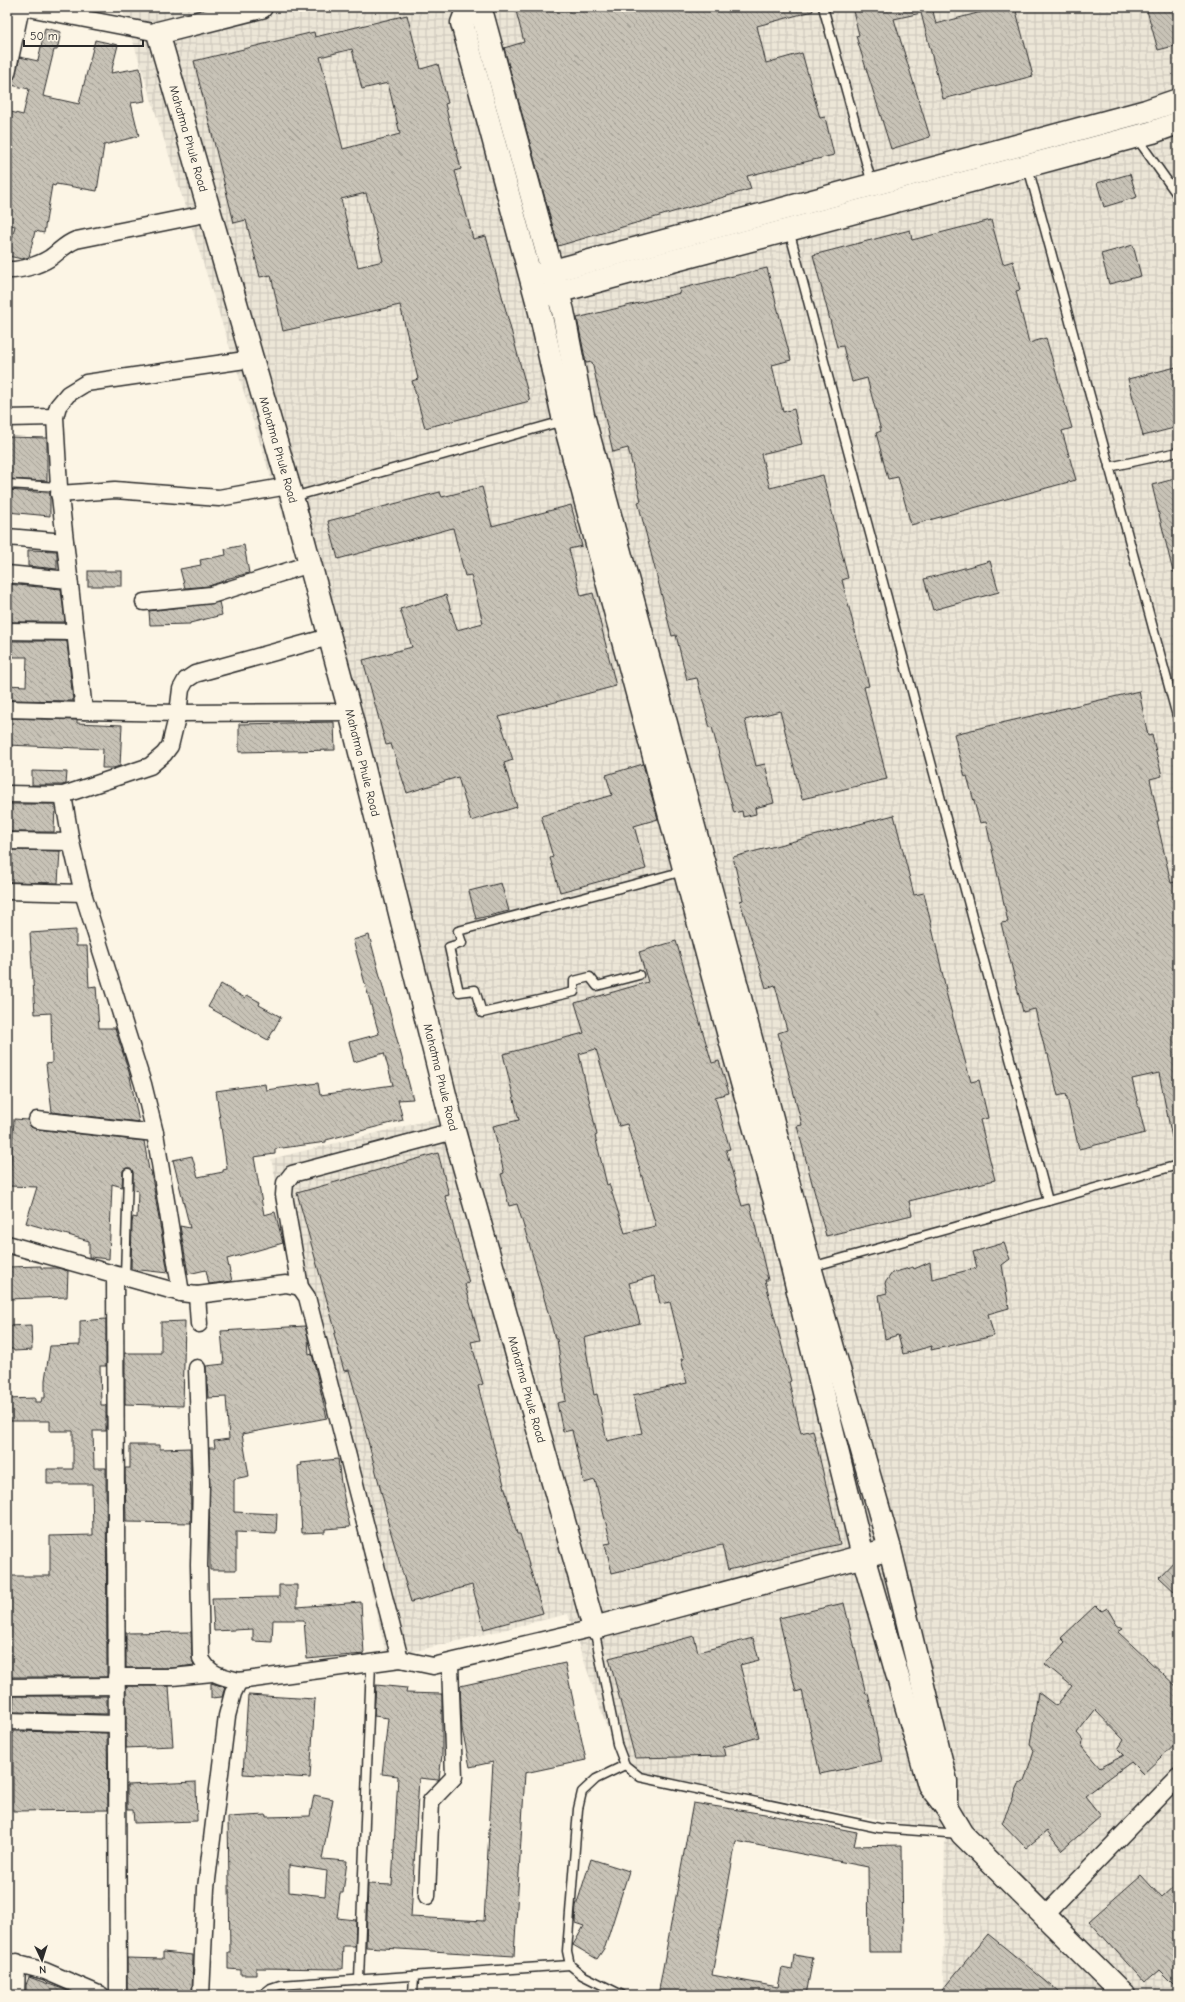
<svg xmlns="http://www.w3.org/2000/svg" width="1185" height="2002" font-family="'Comic Neue',sans-serif">
  <style>
    .industrial { fill: url(#industrial-grid) }
    .building { fill: url(#building-back-hatch); stroke: #2b2b2b; fill-rule: evenodd }
    .lines { fill: none; stroke-linecap: round; stroke-linejoin: round }
    .lane-casing { stroke: #2b2b2b; stroke-width: 11 }
    .street-casing { stroke: #2b2b2b; stroke-width: 19 }
    .secondary-casing { stroke: #2b2b2b; stroke-width: 25 }
    .lane { stroke: #fcf5e5; stroke-width: 8 }
    .street { stroke: #fcf5e5; stroke-width: 16 }
    .secondary { stroke: #fcf5e5; stroke-width: 22 }
    .labels { text-anchor: middle; stroke-width: 3.5; stroke-linejoin: round; paint-order: stroke }
    .street-label { font-size: 12px; fill: #2b2b2b; stroke: #fcf5e5 }
  </style>
  <defs>
    <pattern id="industrial-grid" width="8" height="8" patternUnits="userSpaceOnUse"><rect width="8" height="8" fill="#ece6d7"/><path d="M0 4h8M4 0v8" fill="none" stroke="#cbc5b9"/></pattern>
    <pattern id="building-back-hatch" width="6" height="6" patternUnits="userSpaceOnUse"><rect width="6" height="6" fill="#c8c3b7"/><path d="M-1 5l2 2M0 0l6 6M5-1l2 2" fill="none" stroke="#a39f95"/></pattern>
  </defs>
  <rect width="100%" height="100%" fill="#fcf5e5"/>
  <filter id="ink" filterUnits="userSpaceOnUse"><feTurbulence type="fractalNoise" baseFrequency=".025" numOctaves="2"/><feDisplacementMap in="SourceGraphic" scale="8" xChannelSelector="R" yChannelSelector="G"/><feConvolveMatrix kernelMatrix="1 2 1 2 8 2 1 2 1" color-interpolation-filters="sRGB"/></filter>
  <g filter="url(#ink)">
    <polygon class="industrial" points="144,7 1178,7 1178,1995 943,1995 945,1832 621,1769 568,1614 387,1658 271,1159 449,1115 296,557 124,13"/>
    <g class="building">
      <polygon points="515,7 812,7 813,11 757,26 766,63 802,53 820,118 825,117 834,155 747,176 751,189 558,246 504,48 524,42"/>
      <polygon points="852,7 932,7 936,24 1000,7 1015,7 1033,76 943,99 921,13 894,19 930,137 891,149 856,36 859,35"/>
      <polygon points="1146,7 1178,7 1178,45 1158,50"/>
      <path d="M407,15l14,54 17,-5 10,39 -3,1 16,65 -6,2 18,68 13,-3 44,165 -105,27 -13,-47 6,-2 -18,-74 -117,26 -12,-56 -11,2 -14,-57 -12,3 -40,-162 120,-29 1,5zM352,49l10,40 26,-6 12,51 -57,15 -23,-92zM366,193l17,68 -25,6 -17,-68z"/>
      <polygon points="45,28 61,32 57,50 54,50 43,96 79,104 95,40 118,45 111,73 140,68 145,101 131,103 139,136 104,145 97,191 56,184 55,186 52,185 44,233 35,231 29,257 22,259 8,256 15,226 7,224 7,111 23,115 29,89 7,84 7,82 14,79 20,57 38,61"/>
      <polygon points="1130,174 1137,197 1104,207 1097,183"/>
      <polygon points="991,220 1003,264 1013,261 1020,290 1016,291 1029,343 1046,338 1072,428 1062,431 1076,480 911,525 898,477 888,479 876,433 881,431 867,378 852,382 843,346 837,347 813,255 910,230 912,240"/>
      <polygon points="1133,245 1141,276 1109,284 1101,254"/>
      <polygon points="767,268 791,360 772,365 783,412 794,409 802,444 761,454 770,488 823,475 848,578 842,580 869,686 864,687 887,779 802,799 780,711 745,720 756,766 765,764 774,803 755,808 756,814 743,817 742,811 734,813 712,727 710,728 697,678 687,680 676,635 672,636 638,502 641,501 628,448 613,452 592,362 586,363 577,318 680,293 679,289"/>
      <polygon points="1176,367 1178,376 1178,427 1143,436 1128,379"/>
      <polygon points="7,437 47,438 47,481 7,479"/>
      <polygon points="1178,478 1178,571 1173,572 1152,485"/>
      <polygon points="482,487 492,526 571,505 582,546 569,549 581,596 593,593 616,686 499,717 513,760 504,763 517,807 471,821 458,777 407,793 391,744 386,745 363,660 412,647 400,609 446,595 457,630 483,623 471,575 465,576 453,528 338,559 328,521 440,492 442,497"/>
      <polygon points="7,490 50,493 50,516 7,512"/>
      <polygon points="244,545 249,573 226,579 226,580 209,586 185,588 180,569 201,565 200,560 226,555 225,549"/>
      <polygon points="28,550 57,551 57,569 28,566"/>
      <polygon points="990,561 999,592 933,610 924,579"/>
      <rect x="88" y="571" width="34" height="15"/>
      <polygon points="7,584 61,589 65,622 9,622"/>
      <polygon points="219,602 222,615 190,623 190,624 150,625 149,611"/>
      <polygon points="8,641 67,641 73,701 7,700 7,685 26,686 27,657 7,657"/>
      <polygon points="1139,691 1148,736 1152,735 1162,776 1150,779 1159,821 1157,821 1171,883 1178,881 1178,1138 1172,1138 1159,1073 1132,1079 1145,1133 1079,1149 1066,1094 1058,1096 1048,1054 1046,1054 1035,1009 1023,1012 1001,923 1008,922 986,822 980,823 967,776 965,777 954,734"/>
      <polygon points="7,718 77,720 77,723 122,725 120,766 113,768 102,768 103,749 7,745"/>
      <polygon points="334,722 335,750 239,752 239,724"/>
      <polygon points="643,764 658,819 634,826 646,869 560,892 550,858 553,857 541,816 612,795 606,775"/>
      <polygon points="32,771 67,772 66,784 62,785 32,785"/>
      <polygon points="7,804 55,804 54,832 7,832"/>
      <polygon points="894,815 914,895 924,893 946,989 945,989 971,1082 979,1080 988,1118 980,1120 995,1180 909,1201 912,1215 826,1236 797,1126 802,1125 778,1033 787,1030 775,985 766,988 740,901 743,900 733,857"/>
      <polygon points="7,850 60,851 58,883 7,882"/>
      <polygon points="501,883 509,911 476,919 469,891"/>
      <polygon points="76,930 76,946 87,946 89,987 96,986 99,1028 115,1028 129,1072 139,1122 52,1112 46,1064 52,1063 51,1013 35,1014 30,933"/>
      <polygon points="369,935 413,1099 398,1100 403,1120 326,1140 326,1142 275,1149 275,1154 254,1157 264,1215 275,1212 283,1243 227,1259 232,1281 209,1284 206,1270 188,1274 180,1226 190,1228 173,1160 192,1156 198,1177 223,1172 223,1170 227,1169 216,1091 265,1084 266,1090 318,1083 320,1095 393,1085 384,1053 354,1062 349,1042 379,1034 353,940"/>
      <path d="M676,941l36,122 7,-2 10,32 -14,4 15,52 -4,1 16,56 8,-2 18,76h-3l26,101 -2,1 12,51 12,-3 27,114 -112,26 -6,-25 -110,28 -7,-29 6,-1 -16,-63 -11,3 -12,-53 -9,2 -6,-29 9,-2 -9,-62h-2l-21,-79 -17,-56 -8,2 -8,-32 3,-1 -11,-47 26,-6 -16,-66 81,-21 -9,-30 73,-21 -9,-30zM596,1049l23,77 8,-2 29,102 -31,7 -16,-49 -2,1 -12,-49 2,-1 -18,-81zM654,1276l6,28 10,-2 14,57h-3l6,24 -54,12 9,38 -35,8 -10,-47 -3,1 -10,-57 56,-15 -11,-40z"/>
      <polygon points="221,984 245,998 247,995 260,1002 259,1005 281,1017 268,1040 208,1007"/>
      <polygon points="14,1119 28,1120 31,1127 36,1129 144,1141 149,1170 151,1171 168,1273 131,1269 132,1223 133,1217 137,1218 138,1191 133,1189 133,1173 131,1168 126,1168 123,1170 122,1187 112,1184 109,1259 89,1257 89,1241 26,1223 37,1187 9,1186"/>
      <polygon points="438,1153 449,1195 445,1196 469,1283 465,1284 480,1340 471,1342 483,1384 478,1386 517,1534 520,1534 543,1613 484,1629 472,1585 411,1602 387,1519 388,1518 361,1414 349,1370 344,1371 334,1334 336,1333 297,1193"/>
      <polygon points="1004,1243 1010,1259 1002,1265 1009,1308 988,1314 994,1336 931,1350 932,1346 903,1354 898,1335 885,1339 879,1295 887,1293 885,1283 892,1273 913,1267 914,1269 930,1262 932,1279 977,1268 973,1252"/>
      <polygon points="41,1266 41,1268 58,1268 68,1271 67,1297 7,1299 7,1267"/>
      <polygon points="106,1319 106,1366 100,1366 101,1405 106,1405 106,1431 93,1431 94,1468 106,1468 107,1677 10,1677 9,1576 50,1576 50,1536 93,1535 92,1484 47,1484 47,1469 73,1469 73,1431 50,1431 50,1421 7,1421 7,1399 35,1398 35,1402 41,1402 42,1398 45,1398 45,1380 50,1346 80,1345 80,1321"/>
      <polygon points="185,1321 183,1406 125,1404 125,1353 161,1353 161,1322"/>
      <polygon points="31,1325 32,1350 14,1351 13,1349 7,1349 7,1326"/>
      <polygon points="305,1326 308,1338 309,1355 312,1354 327,1418 242,1434 249,1476 234,1479 234,1512 277,1514 276,1534 236,1532 236,1570 210,1570 209,1448 215,1448 214,1441 229,1439 226,1397 208,1398 206,1366 224,1364 221,1331"/>
      <polygon points="130,1445 160,1445 160,1449 190,1448 191,1523 126,1522 125,1468 130,1468"/>
      <polygon points="338,1459 341,1483 350,1527 325,1529 325,1532 302,1533 298,1466 302,1465 301,1463"/>
      <polygon points="1178,1557 1178,1595 1159,1577"/>
      <polygon points="279,1585 297,1585 297,1607 361,1602 364,1654 307,1659 304,1620 273,1620 272,1642 253,1641 253,1629 214,1631 212,1598 279,1597"/>
      <polygon points="844,1603 866,1694 868,1693 882,1761 820,1774 802,1690 796,1692 779,1618"/>
      <path d="M1096,1605l6,6 5,-3 10,17 6,4 -5,3 60,56v53l-35,33 -12,-12 -46,34 16,20 -39,34 -15,-19 -21,17 -24,-25 17,-39 5,-2 10,-32 -4,-5 8,-53 18,14 16,-20 -27,-22 20,-22 -4,-4zM1095,1710l29,30 -6,9 6,6 -24,13 -18,-21 1,-7 -6,-7z"/>
      <polygon points="191,1632 192,1658 194,1665 172,1668 126,1668 126,1633"/>
      <polygon points="694,1636 698,1652 753,1638 759,1660 740,1665 759,1737 723,1747 725,1756 635,1758 609,1658"/>
      <polygon points="565,1663 586,1760 525,1773 514,1956 366,1947 368,1884 392,1885 398,1776 382,1774 388,1718 374,1716 376,1685 407,1688 406,1693 442,1694 442,1755 439,1779 438,1780 419,1778 411,1917 484,1921 493,1762 470,1767 462,1729 460,1686"/>
      <polygon points="211,1683 225,1687 222,1697 211,1698"/>
      <polygon points="126,1686 169,1686 173,1746 126,1748"/>
      <polygon points="248,1695 315,1699 310,1778 243,1774"/>
      <polygon points="14,1696 107,1696 107,1714 13,1712"/>
      <polygon points="13,1731 107,1733 108,1810 13,1811"/>
      <polygon points="196,1782 197,1821 134,1823 133,1810 127,1810 127,1785"/>
      <path d="M314,1795l19,4 -11,60 25,2 -4,32h-3l-3,25 19,2 -1,26h-12l-1,23 -86,-1v7h-15v-5l-13,-1v-17h2l-2,-135 38,-2v2l44,-1zM289,1865l38,6 -2,25 -36,-4z"/>
      <polygon points="693,1803 765,1814 857,1832 854,1846 902,1845 903,1952 869,1952 868,1867 736,1841 712,1975 778,1987 782,1968 792,1970 794,1955 813,1958 806,1995 658,1995"/>
      <polygon points="591,1859 629,1871 605,1947 597,1959 573,1945 584,1926 575,1923 576,1906"/>
      <polygon points="1141,1875 1162,1898 1178,1883 1178,1988 1160,1970 1145,1983 1089,1921"/>
      <polygon points="988,1934 1063,1995 938,1995"/>
      <polygon points="163,1952 193,1955 192,1995 127,1995 127,1958 163,1959"/>
      <polygon points="29,1977 71,1992 75,1995 26,1995 26,1985"/>
    </g>
    <g class="lines">
      <g class="lane-casing">
        <g id="lane">
          <polyline points="823,7 872,184"/>
          <polyline points="1136,137 1178,196"/>
          <polyline points="1028,167 1178,720"/>
          <polyline points="789,230 1048,1201"/>
          <polyline points="1109,467 1178,452"/>
          <polyline points="7,484 59,487"/>
          <polyline points="293,497 563,421"/>
          <polyline points="639,975 597,986 590,977 574,981 574,992 482,1013 475,990 459,992 449,947 462,943 458,931 684,871"/>
          <polyline points="811,1267 1178,1165"/>
          <polyline points="125,1277 128,1173"/>
          <polyline points="594,1628 617,1744 625,1765 640,1777 879,1828 960,1834"/>
          <polyline points="359,1980 371,1663"/>
          <polyline points="262,1995 271,1988 280,1985 570,1965"/>
          <polyline points="413,1995 414,1976"/>
          <polyline points="622,1995 582,1975 570,1965 567,1951 578,1809 582,1792 596,1779 625,1765"/>
        </g>
      </g>
      <g class="street-casing">
        <g id="street">
          <polyline points="23,7 158,33"/>
          <polyline points="7,73 21,7"/>
          <path d="M7,270c13,1 32,-5 43,-12 9,-6 15,-14 26,-18l134,-27"/>
          <polyline points="252,359 86,383 68,394 58,406 55,417 59,487 84,711 178,713 350,712"/>
          <polyline points="7,418 55,417"/>
          <polyline points="59,494 115,490 219,498 288,486"/>
          <polyline points="7,537 65,542"/>
          <polyline points="7,574 69,580"/>
          <polyline points="144,602 211,595 310,564"/>
          <polyline points="7,631 75,632"/>
          <polyline points="7,709 84,711"/>
          <polyline points="7,794 63,795 150,766 164,754 170,746 178,713 181,689 186,680 195,674 329,637"/>
          <polyline points="7,841 71,842 63,795"/>
          <polyline points="7,891 83,893 71,842"/>
          <polyline points="83,893 143,1084 155,1133 181,1293"/>
          <polyline points="37,1120 155,1133"/>
          <polyline points="7,1244 181,1293 197,1295 286,1284 300,1287"/>
          <polyline points="115,1275 118,1995"/>
          <polyline points="197,1295 199,1324"/>
          <path d="M197,1368l4,116 -2,81 2,93c9,18 20,18 38,23l-6,12 -6,23 -21,172 -5,107"/>
          <polyline points="400,1659 307,1297 300,1287 284,1195 285,1183 292,1174 454,1131"/>
          <polyline points="116,1677 172,1677 212,1673"/>
          <polyline points="239,1681 400,1659 433,1666 594,1628"/>
          <polyline points="7,1687 116,1686"/>
          <polyline points="7,1721 116,1724"/>
          <polyline points="427,1896 431,1801 454,1777 450,1664"/>
          <polyline points="1044,1916 1178,1777"/>
          <polyline points="7,1961 45,1971 101,1995"/>
          <polyline points="16,1995 17,1962"/>
        </g>
      </g>
      <g class="secondary-casing">
        <g id="secondary">
          <path id="s1" d="M261,7l-103,26 134,464 58,215 104,419 140,497 296,-79"/>
          <polyline points="466,7 467,10 462,23 540,312 564,421 729,1036 783,1230 863,1556 929,1785 946,1807 962,1834 1124,1995"/>
          <polyline points="467,10 483,17 563,311 583,415 764,1087 810,1267 890,1549 946,1781 946,1807"/>
          <polyline points="538,275 1146,111 1178,100"/>
          <polyline points="542,296 1153,132 1178,123"/>
        </g>
      </g>
      <use href="#lane" class="lane"/>
      <use href="#street" class="street"/>
      <use href="#secondary" class="secondary"/>
    </g>
  </g>
  <g class="labels">
    <g class="street-label">
      <text dy="4" stroke="none"><textPath href="#s1" startOffset="216">Mahatma Phule Road</textPath></text>
      <text dy="4" stroke="none"><textPath href="#s1" startOffset="540">Mahatma Phule Road</textPath></text>
      <text dy="4" stroke="none"><textPath href="#s1" startOffset="864">Mahatma Phule Road</textPath></text>
      <text dy="4" stroke="none"><textPath href="#s1" startOffset="1188">Mahatma Phule Road</textPath></text>
      <text dy="4" stroke="none"><textPath href="#s1" startOffset="1512">Mahatma Phule Road</textPath></text>
    </g>
  </g>
  <rect width="1185" height="2002" fill="none" stroke="#fcf5e5" stroke-width="24"/>
  <rect x="12" y="12" width="1161" height="1978" fill="none" stroke="#2b2b2b" stroke-width="1.5" filter="url(#ink)"/>
  <g transform="translate(42 1960) rotate(176)" stroke="#fcf5e5" stroke-width="3" paint-order="stroke">
  <path d="M0-3L7 15L0 10L-7 15Z" fill="#2b2b2b"/>
  <text y="-6" font-size="11" font-weight="bold" text-anchor="middle" fill="#2b2b2b">N</text>
  </g>
  <path d="M24 40v6h119v-6" fill="none" stroke="#2b2b2b" stroke-width="2"/>
  <text x="30" y="40" font-size="12" fill="#2b2b2b" stroke="#fcf5e5" stroke-width="3" paint-order="stroke">50 m</text>
</svg>
